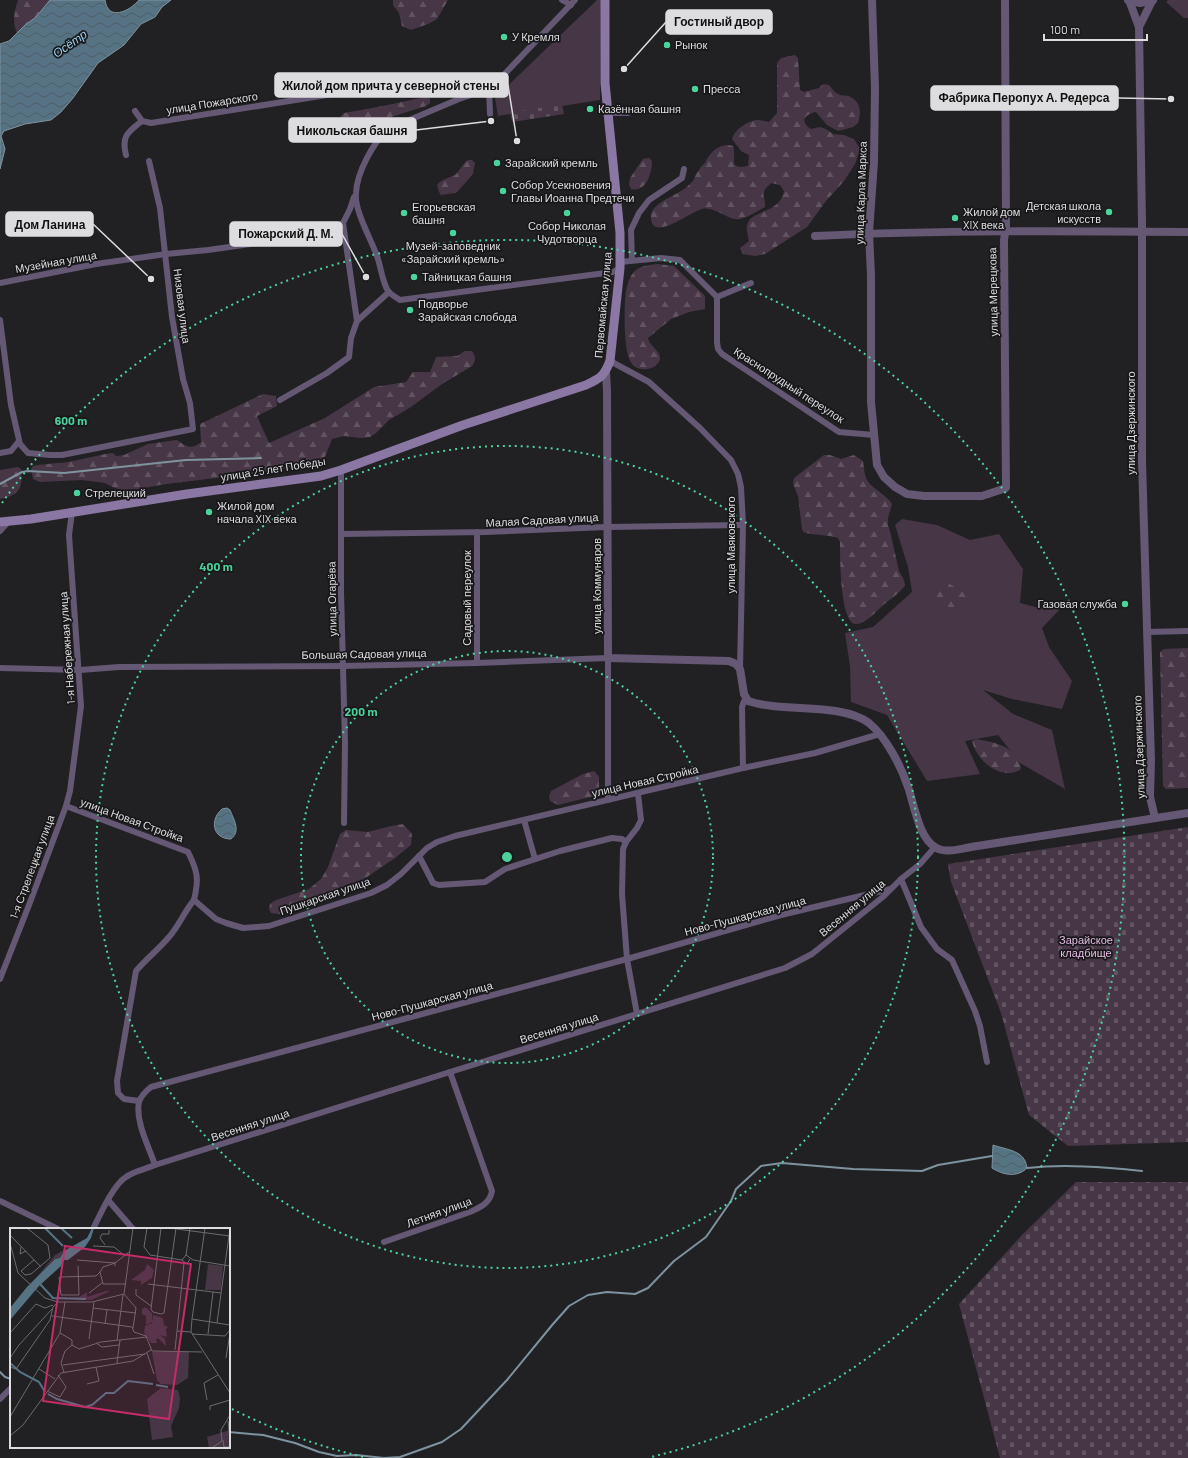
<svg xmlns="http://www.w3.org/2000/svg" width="1188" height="1458" font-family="Barlow,sans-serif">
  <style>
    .green { fill: #473646 }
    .forest { fill: url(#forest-firs) }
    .cemetery { fill: url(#cemetery-stones) }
    .water { fill: url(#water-waves); stroke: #7e939f }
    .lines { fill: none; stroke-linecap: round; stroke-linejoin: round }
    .stream { stroke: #7e939f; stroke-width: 2 }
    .minor { stroke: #645874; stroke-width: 6 }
    .tertiary { stroke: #645874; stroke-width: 8 }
    .secondary { stroke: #8a77a3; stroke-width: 9 }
    .ring { fill: none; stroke: #4cd39b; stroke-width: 2; stroke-dasharray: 2 4 }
    .poi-dot { fill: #4cd39b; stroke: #18181b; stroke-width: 1.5 }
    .labels { text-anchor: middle; stroke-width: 3.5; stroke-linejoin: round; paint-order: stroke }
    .poi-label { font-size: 11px; fill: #dddddf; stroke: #18181b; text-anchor: start }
    .street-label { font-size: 11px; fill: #dddddf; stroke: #18181b }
    .park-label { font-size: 11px; fill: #e4bae2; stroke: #18181b }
    .water-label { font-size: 12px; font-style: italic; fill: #98cfee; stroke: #18181b }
    .inset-river { fill: none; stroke: #567383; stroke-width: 2 }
    .inset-road { fill: none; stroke: #6c6c6f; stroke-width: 1 }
    .view { fill: #c52c68; fill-opacity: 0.15; stroke: #c52c68; stroke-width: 2 }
    .inset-edge { fill: none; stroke: #dddddf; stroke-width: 2 }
    .centre { fill: #4cd39b; stroke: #18181b; stroke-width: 2 }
    .ring-label { font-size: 12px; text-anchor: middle; font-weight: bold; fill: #4cd39b; stroke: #18181b; stroke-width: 3.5; stroke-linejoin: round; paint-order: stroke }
    .leader { fill: none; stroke: #dddddf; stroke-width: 1.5 }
    .callout-dot { fill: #dddddf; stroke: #18181b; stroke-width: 1.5 }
    .callout { fill: #dddddf; stroke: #dddddf; stroke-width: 1.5 }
    .callout-label { font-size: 12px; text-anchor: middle; font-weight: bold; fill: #111 }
  </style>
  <defs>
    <pattern id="forest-firs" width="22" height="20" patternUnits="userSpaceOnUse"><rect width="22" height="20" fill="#473646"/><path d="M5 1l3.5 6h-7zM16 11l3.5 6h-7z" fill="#615360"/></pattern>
    <pattern id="cemetery-stones" width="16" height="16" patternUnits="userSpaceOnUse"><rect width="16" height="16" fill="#473646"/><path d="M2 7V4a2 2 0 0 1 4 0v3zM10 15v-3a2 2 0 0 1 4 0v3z" fill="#615360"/></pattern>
    <pattern id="water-waves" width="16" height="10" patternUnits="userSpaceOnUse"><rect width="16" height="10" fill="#567383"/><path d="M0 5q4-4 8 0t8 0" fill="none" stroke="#4d5d66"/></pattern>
  </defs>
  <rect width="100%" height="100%" fill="#212124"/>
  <g class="green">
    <polygon points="597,0 601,0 600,100 498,116 495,98"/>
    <polygon points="1168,0 1188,0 1188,18 1184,18 1166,2"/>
    <polygon points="902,519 937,525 970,540 999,534 1023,569 1020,603 1039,608 1062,607 1042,628 1049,647 1072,681 1062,709 1012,699 983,690 1013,714 1052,730 1065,789 1020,763 998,735 965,741 980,774 927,781 887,715 851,702 850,666 845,633 873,627 912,592 908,567 895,525"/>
  </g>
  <g class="forest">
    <path d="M18,0h32l-14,17 -11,8 -8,8c-5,-12 -3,-21 1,-33z"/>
    <polygon points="393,0 448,0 437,19 428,24 411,30 402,26 399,13 393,5"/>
    <path d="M795,55l3,3 2,32 4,2 15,-4 4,-4 6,1c3,3 5,7 9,9 3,2 6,1 10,2 12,4 14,15 10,27l-5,4 -15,4 -11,-6 -11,-13c-11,2 -17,10 -5,17l9,-2 6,2 7,5 11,1 10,4 5,8v5l-4,12 -11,17 -18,20 -19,26 -42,27 -10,2 -12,-2 -3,-6 9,-7c-1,-5 -3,-11 -2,-16 4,-16 32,-10 37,-34l-4,-6 -9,-2c-13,12 -5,11 -6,24 -8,4 -16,10 -25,12 -13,2 -24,-13 -38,-10 -11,3 -38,24 -48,17 -2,-2 -3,-5 -3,-8 -2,-14 24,-22 33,-29 3,-2 7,-6 9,-8 2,-4 3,-8 6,-11 1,-3 4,-5 6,-7 5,-11 15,-21 28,-17l1,4v14c4,4 8,3 14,2l1,-11 -8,-4 -9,-12c2,-9 14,-17 24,-19 4,0 9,1 13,2l8,-9v-50l4,-5z"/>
    <polygon points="425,97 430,98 430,103 426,106 388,118 359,138 352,139 347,135 340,117 344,113 383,106"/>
    <path d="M649,158l3,3c0,12 -6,32 -21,28l-2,-4 1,-7 13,-19z"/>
    <path d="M468,160h4l3,3 -2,11 -15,17 -3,2 -14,2 -2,-3 -2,-7c5,-6 12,-7 18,-10 5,-4 7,-11 13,-15z"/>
    <path d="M658,264l16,2 31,30v13l-16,3 -18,7 -23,19c1,8 13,13 12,21 -3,12 -22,13 -28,5 -9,-10 -8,-60 -6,-73 1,-6 4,-16 9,-20 6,-6 16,-6 23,-7z"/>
    <path d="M465,351h7c4,6 4,9 0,15l-30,18 -31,23 -22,13 -13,13 -6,4 -10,1 -16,-2 -12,3 -7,18 -9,5 -50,10 -100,12 -39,7 -12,-3 -10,-5 -23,-3 -42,2 -7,-3 -2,-10 2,-3c13,-3 27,-2 40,-5 13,-2 27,-7 40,-8l3,3 8,-1 24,-11 29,-4c10,7 14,10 24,2l-1,-18 63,-30 13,2 1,10 -20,10 12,27 56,-25 49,-31 32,-5 7,-10h17l6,-15 21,-1z"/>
    <path d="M824,455h6l11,4 13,-4 9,6c1,6 1,13 4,19 6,10 19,14 25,24l-4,14v7l2,6 9,40 5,9 1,5c-6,10 -19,16 -27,25 -5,5 -15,15 -23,14 -15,-3 -15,-68 -15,-82l-2,-4c-11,-4 -24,-2 -35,-6l-1,-3 -4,-33 -5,-12 1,-6z"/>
    <path d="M18,467l3,2c2,20 -2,26 -21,30v-29z"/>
    <path d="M937,580h6l22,13 5,9 -3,6 -9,3 -15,-2c-8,-10 -14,-17 -6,-29z"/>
    <polygon points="1188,648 1188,788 1166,789 1163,786 1160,652 1164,649"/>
    <path d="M976,739c20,4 40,6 45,30 -20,13 -45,-9 -49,-28z"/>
    <polygon points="594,771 599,777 599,790 594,796 558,805 550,801 549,796 551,791 583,774"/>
    <polygon points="403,824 412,834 411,845 395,858 355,885 279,914 271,913 269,909 270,904 276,900 309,889 321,879 328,867 340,834 346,830 368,832 391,826"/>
  </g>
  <g class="cemetery">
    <polygon points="562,104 564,114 512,122 510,113"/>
    <polygon points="1188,827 1188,1142 1068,1146 1029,1115 1001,1013 951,882 948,864"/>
    <polygon points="1076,1182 1188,1182 1188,1458 1000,1458 959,1304 1022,1235"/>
  </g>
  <g class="water">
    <path d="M50,0h55c3,22 25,11 34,0h32l-9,7 -7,10 -14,7 -17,21 -26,18 -25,35 -12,14 -10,8 -26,4 -21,7 -3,5 4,13 -5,20v-125l9,-3 16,-16 11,-8z"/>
    <path d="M227,808l3,2c4,10 11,21 1,29 -13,0 -20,-10 -15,-22 1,-3 4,-6 6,-8z"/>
    <path d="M993,1145c14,5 32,5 34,23 -10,10 -24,7 -35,0z"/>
  </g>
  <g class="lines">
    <g class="stream">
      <polyline points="0,484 22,472 28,471 64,473 186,460 261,458"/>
      <path d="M1027,1168c38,-4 76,-1 115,3"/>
      <polyline points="0,1372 5,1377 11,1379"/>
      <polyline points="229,1432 263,1435 295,1443 319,1452 337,1456 356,1455 384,1458 400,1457 442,1442 461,1429 507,1380 553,1324 569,1306 588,1295 607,1292 635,1294 648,1288 674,1261 706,1237 731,1201 736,1189 761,1166 782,1163 853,1169 922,1171 938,1165 992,1156"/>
    </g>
    <g class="minor">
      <polyline points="562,0 571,5"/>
      <path d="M575,0l-79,83 -7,6 -30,10 -71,30c-15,14 -31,43 -32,64 -2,17 15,46 21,63 4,11 5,25 11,35 3,4 8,6 12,9l213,-28 7,-4"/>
      <polyline points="487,89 489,89 490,114"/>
      <polyline points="135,111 142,121 151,123 333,94 372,92 448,94 475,90"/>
      <polyline points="607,113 628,113"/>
      <path d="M126,155c-5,-19 2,-23 16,-34"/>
      <polyline points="343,223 357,321"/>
      <polyline points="632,260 631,230 639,213 649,200 682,178 684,169"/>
      <polyline points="620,262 661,258 680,260 717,297"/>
      <polyline points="0,283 96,264 166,254 208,250 301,237 329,231 343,223 350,209 354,197"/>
      <polyline points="717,297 717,342 718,349 722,354 839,432 874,435"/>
      <polyline points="717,297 751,283"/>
      <polyline points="0,320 11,405 20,444 28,453 50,455 62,455 193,429 190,403 183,379 172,317 160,208 149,161"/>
      <polyline points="610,361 649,382 700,428 731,460 738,474 741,487 743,525 740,669"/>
      <polyline points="280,400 327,373 349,357 351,338 357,321 389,292"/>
      <polyline points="0,453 11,451 19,441"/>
      <polyline points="341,470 341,592 345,743 344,823"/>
      <polyline points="0,531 9,521"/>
      <polyline points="477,532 477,663"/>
      <polyline points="342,534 486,532 607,527 743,525"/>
      <polyline points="1147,632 1188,631"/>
      <polyline points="0,668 80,670 119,667 343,666 477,663 608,658 608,800"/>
      <polyline points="743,768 742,707 744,701 748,701"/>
      <path d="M66,806l122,46c10,20 11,27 6,48"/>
      <polyline points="524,820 535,859"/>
      <polyline points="419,856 433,883 439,885 485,882 505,869 560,851 612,838 622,839 626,842"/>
      <polyline points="901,879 921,927 937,949 952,960 975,1011 980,1026 987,1062"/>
      <polyline points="194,900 216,919 226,923 243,928 269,926 371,893 387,885 401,874 427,848 437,842 455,836 743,768 815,753 880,734"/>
      <polyline points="0,979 29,905 66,806 70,791 81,706 69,535 72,512"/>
      <polyline points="637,1014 627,959 622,894 623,849 626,842 637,828 641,820 638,794"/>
      <path d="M139,1101l-15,-2 -6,-6 -1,-12 19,-110c10,-12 23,-22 33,-34 10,-11 15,-25 25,-37"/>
      <path d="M155,1165c-6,-18 -20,-44 -16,-63 2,-6 7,-11 12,-15l476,-128 154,-44 109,-26"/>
      <polyline points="108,1200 133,1229"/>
      <polyline points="0,1201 58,1229"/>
      <path d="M93,1229c7,-14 20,-44 33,-52 8,-6 20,-8 29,-12l295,-93 335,-104 27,-14 72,-58 17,-17 19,-15 15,-17"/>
      <path d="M384,1242l86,-30c11,-5 20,-9 22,-21l-42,-119"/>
      <polyline points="0,1399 11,1388"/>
    </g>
    <g class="tertiary">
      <polyline points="872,0 875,88 874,162 869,233 871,275 871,402 877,465 884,477 895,487 907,494 924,496 982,496 1006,488 1004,240 1006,226 1005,0"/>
      <polyline points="1128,0 1140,3 1153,0"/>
      <polyline points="1129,0 1139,27 1142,224 1142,461 1151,760 1150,797 1155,818"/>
      <polyline points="1139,27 1152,1"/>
      <path d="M815,236c124,-6 249,-5 373,-4"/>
      <path d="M606,372l1,18 1,268 121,3 7,3 4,5 4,25 4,7c35,12 93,1 121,22 17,14 32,43 39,64 6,17 11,51 27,60 10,7 25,2 36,0l217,-34"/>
    </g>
    <path class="secondary" d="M0,522l31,-3 156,-25 134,-18 20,-6 122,-45 123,-40c15,-7 18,-9 24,-24l10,-93v-35l-15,-150v-83"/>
  </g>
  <g class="ring">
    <circle cx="507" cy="857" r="206"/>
    <circle cx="507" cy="857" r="411"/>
    <path d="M363 1457A617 617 0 0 1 232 1409M2 503A617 617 0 1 1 651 1457"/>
  </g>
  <g class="poi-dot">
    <circle cx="504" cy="37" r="4"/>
    <circle cx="667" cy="45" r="4"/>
    <circle cx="695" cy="89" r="4"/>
    <circle cx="590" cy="109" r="4"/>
    <circle cx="497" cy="163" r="4"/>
    <circle cx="503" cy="191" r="4"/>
    <circle cx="1109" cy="212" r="4"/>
    <circle cx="404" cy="213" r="4"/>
    <circle cx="567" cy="213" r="4"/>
    <circle cx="955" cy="218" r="4"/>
    <circle cx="453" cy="233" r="4"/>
    <circle cx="414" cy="277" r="4"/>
    <circle cx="410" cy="310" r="4"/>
    <circle cx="77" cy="493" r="4"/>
    <circle cx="209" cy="512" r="4"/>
    <circle cx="1125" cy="604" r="4"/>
  </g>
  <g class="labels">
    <g class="poi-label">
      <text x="512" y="41">У Кремля</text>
      <text x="675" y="49">Рынок</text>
      <text x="703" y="93">Пресса</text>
      <text x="598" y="113">Казённая башня</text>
      <text x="505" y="167">Зарайский кремль</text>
      <text x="511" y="189">Собор Усекновения<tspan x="511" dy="13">Главы Иоанна Предтечи</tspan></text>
      <text x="1101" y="210" text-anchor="end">Детская школа<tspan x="1101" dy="13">искусств</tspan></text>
      <text x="412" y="211">Егорьевская<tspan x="412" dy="13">башня</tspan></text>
      <text x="963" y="216">Жилой дом<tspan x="963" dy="13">XIX века</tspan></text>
      <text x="567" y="230" text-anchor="middle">Собор Николая<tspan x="567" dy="13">Чудотворца</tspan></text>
      <text x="453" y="250" text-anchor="middle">Музей-заповедник<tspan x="453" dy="13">«Зарайский кремль»</tspan></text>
      <text x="422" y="281">Тайницкая башня</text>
      <text x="418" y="308">Подворье<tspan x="418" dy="13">Зарайская слобода</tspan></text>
      <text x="85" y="497">Стрелецкий</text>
      <text x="217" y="510">Жилой дом<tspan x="217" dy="13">начала XIX века</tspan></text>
      <text x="1117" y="608" text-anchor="end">Газовая служба</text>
    </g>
    <g class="street-label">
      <text transform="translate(212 103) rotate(-9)" y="4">улица Пожарского</text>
      <text transform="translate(861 193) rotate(-88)" y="4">улица Карла Маркса</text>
      <text transform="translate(56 262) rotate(-10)" y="4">Музейная улица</text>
      <text transform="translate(993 292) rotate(-91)" y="4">улица Мерецкова</text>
      <text transform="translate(603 305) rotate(-85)" y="4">Первомайская улица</text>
      <text transform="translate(182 306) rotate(83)" y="4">Низовая улица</text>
      <text transform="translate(789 385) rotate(33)" y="4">Краснопрудный переулок</text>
      <text transform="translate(1131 423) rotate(-90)" y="4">улица Дзержинского</text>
      <text transform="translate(273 469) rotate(-9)" y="4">улица 25 лет Победы</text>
      <text transform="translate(542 520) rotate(-3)" y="4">Малая Садовая улица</text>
      <text transform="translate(731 545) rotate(-90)" y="4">улица Маяковского</text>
      <text transform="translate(597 586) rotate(-90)" y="4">улица Коммунаров</text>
      <text transform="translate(467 598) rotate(-90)" y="4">Садовый переулок</text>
      <text transform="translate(332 599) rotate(-91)" y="4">улица Огарёва</text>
      <text transform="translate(67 648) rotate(-94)" y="4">1-я Набережная улица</text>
      <text transform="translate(364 654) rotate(-1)" y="4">Большая Садовая улица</text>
      <text transform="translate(1139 747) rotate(-92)" y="4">улица Дзержинского</text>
      <text transform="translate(645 781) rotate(-13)" y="4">улица Новая Стройка</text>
      <text transform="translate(132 820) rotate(20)" y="4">улица Новая Стройка</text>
      <text transform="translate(32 867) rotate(-70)" y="4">1-я Стрелецкая улица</text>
      <text transform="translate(325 896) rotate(-19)" y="4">Пушкарская улица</text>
      <text transform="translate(852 908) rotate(-40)" y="4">Весенняя улица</text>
      <text transform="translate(745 916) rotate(-15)" y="4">Ново-Пушкарская улица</text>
      <text transform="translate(432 1001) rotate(-15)" y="4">Ново-Пушкарская улица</text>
      <text transform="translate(559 1028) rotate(-17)" y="4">Весенняя улица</text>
      <text transform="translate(250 1125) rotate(-18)" y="4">Весенняя улица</text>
      <text transform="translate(439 1212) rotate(-20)" y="4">Летняя улица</text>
    </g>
    <g class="park-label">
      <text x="1086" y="944">Зарайское<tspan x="1086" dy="13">кладбище</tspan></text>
    </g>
    <g class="water-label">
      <text transform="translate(70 44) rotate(-35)" y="4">Осётр</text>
    </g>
  </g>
  <g transform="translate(10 1228)">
    <rect width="220" height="220" fill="#212124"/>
    <path d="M198,36l15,2 -2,24h-16zM143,87l10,3 1,7 4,2 -2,2 1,8 -7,-2 5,4 1,7 -7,-7h-3l1,4h-6l-7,-10 1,-7 7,-3z" fill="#473646"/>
    <path d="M54,22l-4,8 -5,1 -18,18 18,-22zM137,36l7,6 -2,8 -11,7v-4l-10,-1 14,-10zM96,63h4l-19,9 -30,-2 18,-1 8,-5v5zM135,79l7,6v9l-6,3v-9l-4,-2v-5z" fill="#473646"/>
    <path d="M142,124h37l-1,26 -11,7 -16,-1 -4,-4zM151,160l17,2 2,8 -1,10 -8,18 2,11 -21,3 -5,-41z" fill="#473646"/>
    <path d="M220,202v18h-21l-2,-11z" fill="#473646"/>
    <path d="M82,0h2l-3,10 -6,9 -17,13h-5l-2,6 -22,20 -29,34v-12l17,-21 28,-28 5,-1 4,-7 23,-13z" fill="#567383"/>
    <path class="inset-river" d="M35,0l18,18M51,0l11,10M30,56l13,14 33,1M0,135l10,9 19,10 6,10M146,157l12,2M38,166l9,5 28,8 7,-2 14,-12h8l14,-12 25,3"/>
    <path class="inset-road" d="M137,0l-3,19 6,8 32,5M151,0l-10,81 2,3 8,2 3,-1 12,-85M159,0l61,8M0,7l31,32M0,15l8,30 27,25 13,4h34l32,-8 9,-66M95,17l-5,-7 2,-4h7v-4M83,18l21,1 11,9M11,19l-1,7 6,-3M176,27l4,-27M180,31l-3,5 -5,-4 4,-5 7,5 37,6M67,32l38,3v3M11,43l4,4 6,-1 19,-16 -2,-13 -21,-17M11,43l13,-11M49,49l2,18h18l-1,-29M50,49l36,-1 4,-4M116,56h-23l-3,-12 3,-5 12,-4 14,-11M138,56l73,9M126,61v6l15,11M79,65l13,-10M114,66l12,14 -3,20M83,80l43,5M42,88l80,11 2,5 12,4 6,15 50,1M182,91l13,-91M207,95l13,-95M95,96l2,-14M220,97l-38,-6 -1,13 39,61M167,103l14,1M0,105l26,-29 9,4 8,-3M50,105l12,7v5M182,106l33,2 5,-6M198,106l5,-42M79,111l5,-37M107,112l6,-45M86,115l6,4 17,-2M62,117l7,4 22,-7 46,-5M165,122l9,-87M137,125l7,21M0,130l9,-13 33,-36M216,130l4,-25M107,135l3,-23M53,137l82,-11M0,139l6,2 34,-49 3,-13 5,-5M29,141l16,10M54,144l-3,-9 4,-12 7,-6M77,156l12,-3 -3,-14M37,163l13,6 6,-10 -8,-12M197,172l-3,-17 14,-8M200,182v-4l20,-6M0,189l50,-84 5,-31M218,193l2,20M0,208l13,-11 38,-52 72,-12 18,-11M213,212l1,7h6M202,220l10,-7 -1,-11 9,-15"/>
    <path class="view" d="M55,18l126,18 -22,155 -126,-18z"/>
    <rect width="220" height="220" class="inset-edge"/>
  </g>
  <circle cx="507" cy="857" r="6" class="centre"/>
  <g class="ring-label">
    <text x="71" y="425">600 m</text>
    <text x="216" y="571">400 m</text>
    <text x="361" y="716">200 m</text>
  </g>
  <path class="leader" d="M624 69L666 22M517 141L508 85M1171 99L1118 98M491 121L416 130M151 279L93 224M366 277L342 234"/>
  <g class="callout-dot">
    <circle cx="624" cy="69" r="4"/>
    <circle cx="517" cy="141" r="4"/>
    <circle cx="1171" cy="99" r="4"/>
    <circle cx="491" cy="121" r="4"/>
    <circle cx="151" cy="279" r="4"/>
    <circle cx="366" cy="277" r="4"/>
  </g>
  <g class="callout">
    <rect x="666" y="10" width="106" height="24" rx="4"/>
    <rect x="275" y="73" width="233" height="24" rx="4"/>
    <rect x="931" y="86" width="187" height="24" rx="4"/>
    <rect x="289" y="118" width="127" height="24" rx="4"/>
    <rect x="6" y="212" width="87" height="24" rx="4"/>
    <rect x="230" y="222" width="112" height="24" rx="4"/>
  </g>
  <g class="callout-label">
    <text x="719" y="26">Гостиный двор</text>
    <text x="391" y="90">Жилой дом причта у северной стены</text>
    <text x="1024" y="102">Фабрика Перопух А. Редерса</text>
    <text x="352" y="135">Никольская башня</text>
    <text x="50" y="229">Дом Ланина</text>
    <text x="286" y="238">Пожарский Д. М.</text>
  </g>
  <path d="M1044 34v6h103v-6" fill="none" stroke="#dddddf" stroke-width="2"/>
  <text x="1050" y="34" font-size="12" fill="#dddddf" stroke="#18181b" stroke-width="3" paint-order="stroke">100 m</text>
</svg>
